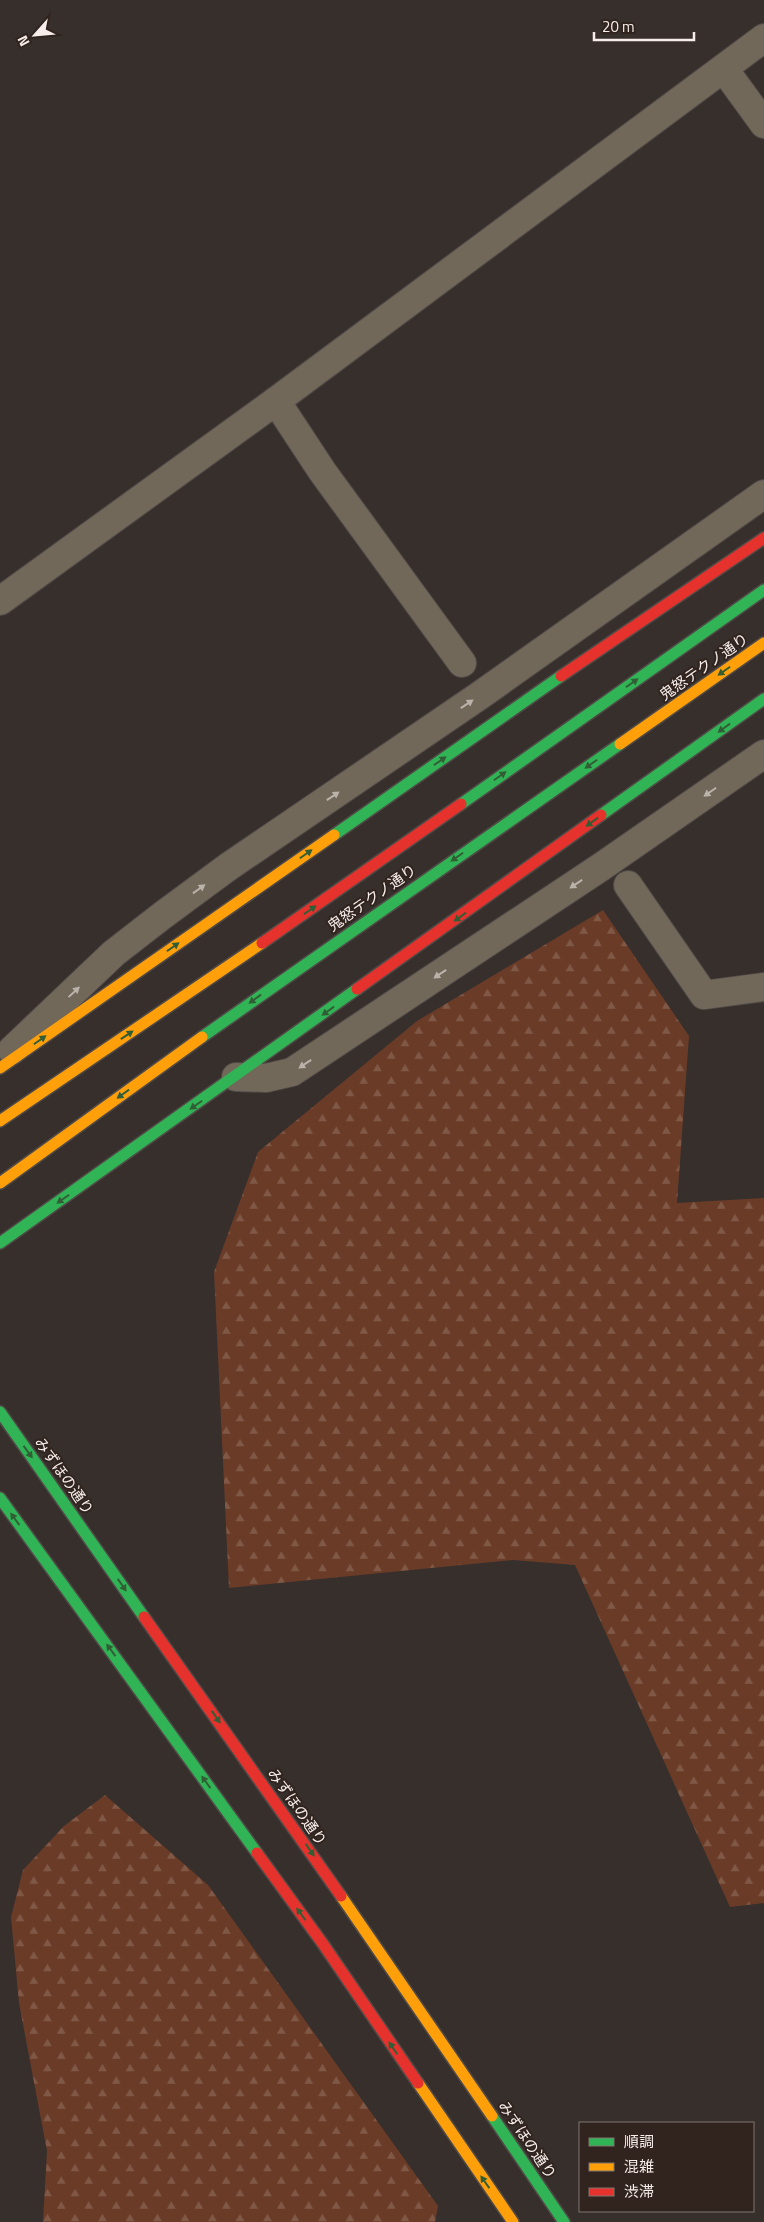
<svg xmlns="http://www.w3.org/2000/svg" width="764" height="2222" font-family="'Titillium Web','Noto Sans JP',sans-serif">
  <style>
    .forest { fill: url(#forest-firs) }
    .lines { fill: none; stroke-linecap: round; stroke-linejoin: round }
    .street-casing { stroke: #514b48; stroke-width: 30 }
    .fast-casing { stroke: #514b48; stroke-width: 14 }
    .slow-casing { stroke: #514b48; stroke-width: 14 }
    .jam-casing { stroke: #514b48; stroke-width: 14 }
    .street { stroke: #72685a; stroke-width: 28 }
    .fast { stroke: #30b455; stroke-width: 11 }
    .slow { stroke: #ff9f0a; stroke-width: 11 }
    .jam { stroke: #e5322d; stroke-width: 11 }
    .oneway { fill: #315e35 }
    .oneway2 { fill: #bbb2aa }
    .labels { text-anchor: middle; stroke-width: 4; stroke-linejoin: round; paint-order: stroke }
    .street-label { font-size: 15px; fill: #f7eeeb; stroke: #31241f }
  </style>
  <defs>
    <pattern id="forest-firs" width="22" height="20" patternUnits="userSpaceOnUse" patternTransform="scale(1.25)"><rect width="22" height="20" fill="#6a3b27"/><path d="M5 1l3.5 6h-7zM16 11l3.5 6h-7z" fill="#805846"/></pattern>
  </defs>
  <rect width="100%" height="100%" fill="#372f2c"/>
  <g class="forest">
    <polygon points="603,910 689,1036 677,1203 764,1198 764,1903 730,1907 575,1565 513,1560 229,1588 214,1272 258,1152 417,1021"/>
    <polygon points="105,1795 208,1885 438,2206 435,2222 43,2222 47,2151 19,2003 11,1917 23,1870 64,1826"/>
  </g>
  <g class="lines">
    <g class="street-casing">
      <g id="street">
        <polyline points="724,69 764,124"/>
        <polyline points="276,401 322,471 462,663"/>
        <polyline points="0,601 276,401 764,38"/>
        <polyline points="628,885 704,995 764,987"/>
        <polyline points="12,1050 114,953 163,915 228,867 479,696 764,494"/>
        <polyline points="236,1077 266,1078 292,1072 601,867 764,754"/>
      </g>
    </g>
    <g class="fast-casing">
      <g id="fast">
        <polyline points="461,804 764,590"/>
        <polyline points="601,815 764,699"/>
        <polyline points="334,835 561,676"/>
        <polyline points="202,1037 620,744"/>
        <polyline points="0,1243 357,989"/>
        <polyline points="0,1412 144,1617"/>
        <polyline points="0,1498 257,1853"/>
        <polyline points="492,2116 564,2222"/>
      </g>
    </g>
    <g class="slow-casing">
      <g id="slow">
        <polyline points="620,744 764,643"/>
        <polyline points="0,1068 334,835"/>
        <polyline points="0,1121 262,943"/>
        <polyline points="0,1183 202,1037"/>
        <polyline points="341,1896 492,2116"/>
        <polyline points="418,2083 513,2222"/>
      </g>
    </g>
    <g class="jam-casing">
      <g id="jam">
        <polyline points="561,676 764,538"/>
        <polyline points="262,943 461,804"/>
        <polyline points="357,989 601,815"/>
        <polyline points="144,1617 341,1896"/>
        <polyline points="257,1853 323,1944 418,2083"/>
      </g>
    </g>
    <use href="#street" class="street"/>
    <use href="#fast" class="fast"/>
    <use href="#slow" class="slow"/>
    <use href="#jam" class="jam"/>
  </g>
  <defs><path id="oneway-solid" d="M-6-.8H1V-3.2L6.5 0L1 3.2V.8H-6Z" transform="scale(1.25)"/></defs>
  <g class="oneway">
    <use href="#oneway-solid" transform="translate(724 671) rotate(145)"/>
    <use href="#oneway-solid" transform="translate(632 683) rotate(-35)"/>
    <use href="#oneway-solid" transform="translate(724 728) rotate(144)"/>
    <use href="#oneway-solid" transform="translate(440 761) rotate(-35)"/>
    <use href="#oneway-solid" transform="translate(591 764) rotate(145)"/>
    <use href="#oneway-solid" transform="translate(500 776) rotate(-35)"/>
    <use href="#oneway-solid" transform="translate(592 822) rotate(144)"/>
    <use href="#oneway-solid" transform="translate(306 854) rotate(-35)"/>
    <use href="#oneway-solid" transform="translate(457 857) rotate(145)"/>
    <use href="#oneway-solid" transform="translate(310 910) rotate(-35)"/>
    <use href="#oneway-solid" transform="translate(460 917) rotate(144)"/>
    <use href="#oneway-solid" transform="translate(173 947) rotate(-35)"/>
    <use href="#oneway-solid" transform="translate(255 999) rotate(144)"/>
    <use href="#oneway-solid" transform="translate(328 1011) rotate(144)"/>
    <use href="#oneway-solid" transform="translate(127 1035) rotate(-34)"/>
    <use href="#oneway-solid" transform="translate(40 1040) rotate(-35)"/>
    <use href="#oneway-solid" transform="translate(123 1094) rotate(144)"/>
    <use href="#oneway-solid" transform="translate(196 1105) rotate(145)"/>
    <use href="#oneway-solid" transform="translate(63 1199) rotate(145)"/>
    <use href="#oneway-solid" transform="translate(28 1452) rotate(54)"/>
    <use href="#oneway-solid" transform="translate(15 1519) rotate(-126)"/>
    <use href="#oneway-solid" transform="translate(122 1585) rotate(55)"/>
    <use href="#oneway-solid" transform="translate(111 1650) rotate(-126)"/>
    <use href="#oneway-solid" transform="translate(216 1717) rotate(55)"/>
    <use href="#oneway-solid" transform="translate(206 1782) rotate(-126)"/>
    <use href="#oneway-solid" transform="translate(310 1850) rotate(55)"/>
    <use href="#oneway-solid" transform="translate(301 1914) rotate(-126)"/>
    <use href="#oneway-solid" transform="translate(393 2048) rotate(-124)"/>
    <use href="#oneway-solid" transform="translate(485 2182) rotate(-125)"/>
  </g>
  <g class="oneway2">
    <use href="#oneway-solid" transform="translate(467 704) rotate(-34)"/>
    <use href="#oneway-solid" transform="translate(710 792) rotate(145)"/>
    <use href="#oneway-solid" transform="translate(333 796) rotate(-34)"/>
    <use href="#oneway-solid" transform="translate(576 884) rotate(146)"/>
    <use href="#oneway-solid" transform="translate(199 889) rotate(-36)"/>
    <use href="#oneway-solid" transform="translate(440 974) rotate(146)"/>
    <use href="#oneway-solid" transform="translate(74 992) rotate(-43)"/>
    <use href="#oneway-solid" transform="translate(305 1064) rotate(146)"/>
  </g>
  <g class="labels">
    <g class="street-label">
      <text transform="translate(704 667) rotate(-35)" y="5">鬼怒テクノ通り</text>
      <text transform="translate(372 898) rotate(-35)" y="5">鬼怒テクノ通り</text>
      <text transform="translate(64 1476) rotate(55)" y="5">みずほの通り</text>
      <text transform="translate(297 1807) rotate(55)" y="5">みずほの通り</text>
      <text transform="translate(527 2140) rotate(56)" y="5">みずほの通り</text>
    </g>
  </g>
  <rect x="579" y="2122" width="175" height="90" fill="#31241f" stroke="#807571"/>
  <rect x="589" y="2138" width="25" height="8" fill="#30b455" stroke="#807571"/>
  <text x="624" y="2147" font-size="15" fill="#f7eeeb">順調</text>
  <rect x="589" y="2163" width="25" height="8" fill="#ff9f0a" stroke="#807571"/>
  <text x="624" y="2172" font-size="15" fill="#f7eeeb">混雑</text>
  <rect x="589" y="2188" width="25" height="8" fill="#e5322d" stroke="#807571"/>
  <text x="624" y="2197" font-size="15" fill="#f7eeeb">渋滞</text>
  <g transform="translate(35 35) rotate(243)" stroke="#31241f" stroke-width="4" paint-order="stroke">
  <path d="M0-4L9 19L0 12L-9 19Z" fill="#f7eeeb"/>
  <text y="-8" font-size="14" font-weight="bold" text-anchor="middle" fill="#f7eeeb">N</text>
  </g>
  <path d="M594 32v8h100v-8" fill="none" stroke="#f7eeeb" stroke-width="2.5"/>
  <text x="602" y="32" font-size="15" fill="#f7eeeb" stroke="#31241f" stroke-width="4" paint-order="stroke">20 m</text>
</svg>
